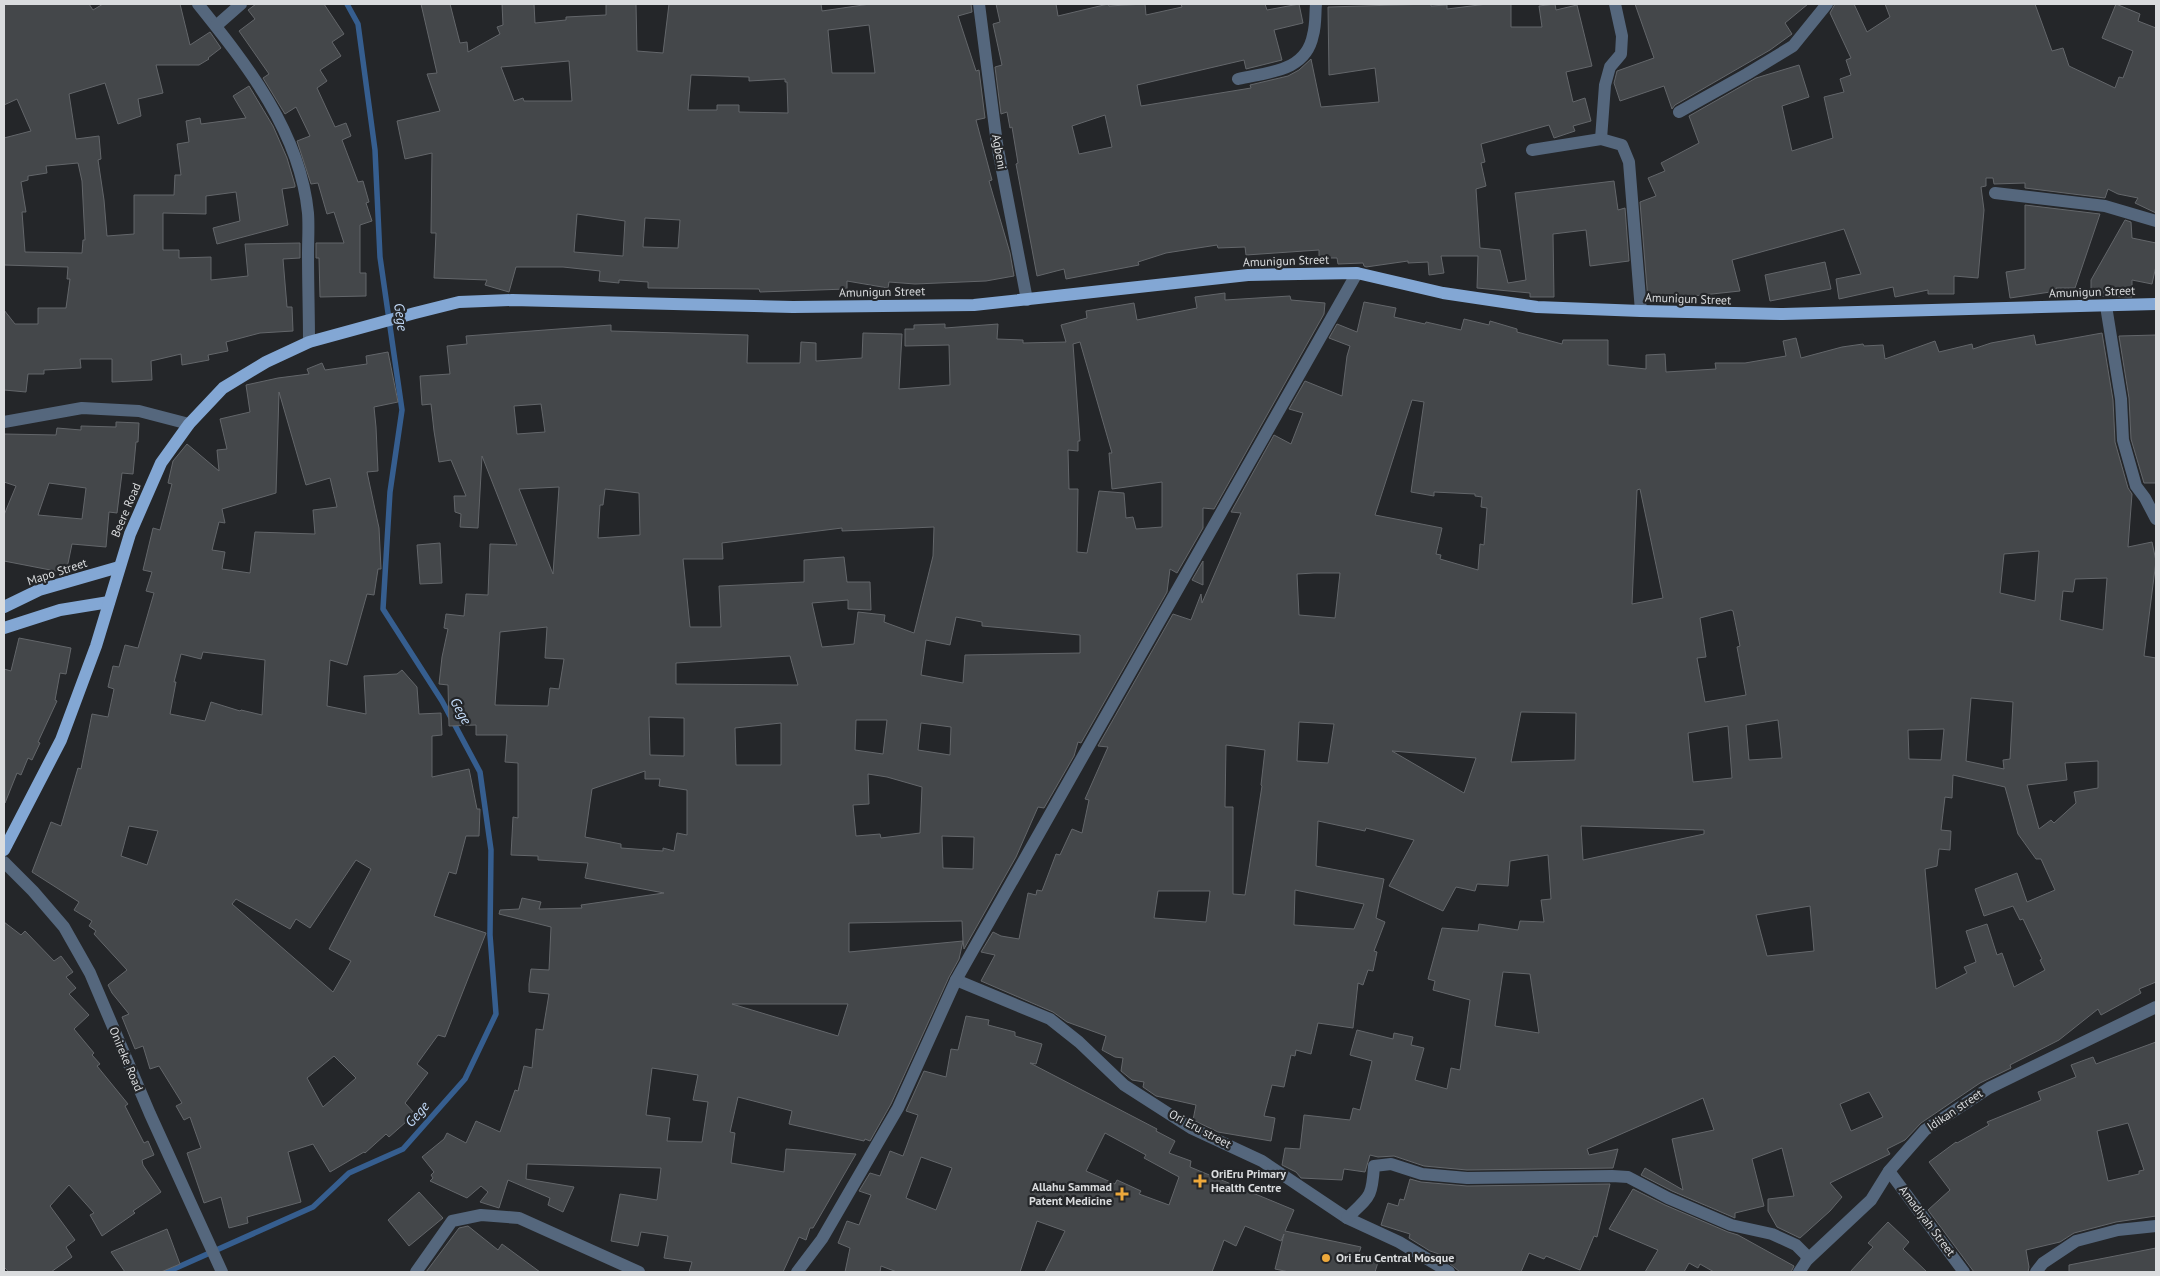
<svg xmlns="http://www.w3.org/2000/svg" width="2160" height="1276" font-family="'PT Sans',sans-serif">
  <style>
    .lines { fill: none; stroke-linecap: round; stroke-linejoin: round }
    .stream { stroke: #365e8f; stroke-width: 5.5 }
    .building { fill: #44474a; stroke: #63666a; fill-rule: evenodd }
    .minor { stroke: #55677d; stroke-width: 12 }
    .major { stroke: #83a7d4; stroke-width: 12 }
    .poi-dot { fill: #eda83b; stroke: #242629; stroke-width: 2 }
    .labels { text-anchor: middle; stroke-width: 4.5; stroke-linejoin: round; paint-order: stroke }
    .street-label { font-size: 12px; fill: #dadcde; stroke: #242629 }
    .poi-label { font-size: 12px; font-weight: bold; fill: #dadcde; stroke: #242629; text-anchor: start }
    .water-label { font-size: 14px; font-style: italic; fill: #c3dbf9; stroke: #242629 }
  </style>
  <rect width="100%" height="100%" fill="#242629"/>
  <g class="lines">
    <polyline class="stream" points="167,1272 313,1207 349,1173 403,1149 465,1079 496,1014 490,935 491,850 480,772 442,701 383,609 390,492 402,410 380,257 375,150 358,24 347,4"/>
  </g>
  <g class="building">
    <path d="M4,4h85l4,6 10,-6h77l10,41 20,-13 11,16 -13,10 1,1 -10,6h-43l7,28 -25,6 3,17 -23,8 -13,-41 -36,11 7,45 23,-3 2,23 -3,1 6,40 3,36 27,-2v-39h40l1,-20h6l-4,-31 12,-2 -3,-21 14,-3 1,6 45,-6 -13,-22 16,-10 24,40 14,32 8,27v2l-13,2 6,36 -71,19 -4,-16 27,-7 -4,-29 -30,4v18l-43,-1v37h16v8l32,-1v23l37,-4 -3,-32 55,-1v15l-17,1 4,48h5l1,24 -33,2 -34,9 2,9 -20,4 1,5 -27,5 -1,-11 -30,7 1,19 -40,2v-23h-32l1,9 -37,2v4h-16l-2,18 -22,-2v-80l11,14h23v-16h28l4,-29h-3l1,-12 -64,-2v-127l27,-7 -14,-32 -13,6zM78,163l4,18 3,59h-2l-1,13 -57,-1 -3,-40h4l-5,-30 7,-2v-4l19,-3 -1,-7z"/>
    <polygon points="256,4 324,4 344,34 332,42 341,56 320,70 327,81 317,88 335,127 346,123 351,136 342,140 358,182 363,181 369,202 366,203 372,221 360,225 360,273 366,273 366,296 320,297 319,258 316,258 316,243 344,243 334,212 327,214 318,183 311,184 297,141 310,136 296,107 285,114 263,78 269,74 239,31 255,19 248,10"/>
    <path d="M421,4h29l10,39 7,-1 1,10 32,-18 -3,-7 6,-2 -1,-21h32l1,19 31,-3v-3l40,-2v-11h30l1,47 26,2 6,-49h152l1,7 48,-7h101l1,8 -14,4 18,55 3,-1 6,48 -9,2 16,60 -3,1 21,72 4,23 -28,5 -71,3 -26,-2 -1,6 -41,-7v8l-87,3 -1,-3 -111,-1v-6l-29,-2v3l-20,-2 1,-10 -37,-4h-47l-7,25 -24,-7 2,-5 -53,-2 2,-45h-5l1,-80 -27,6 -8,-38 43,-10 -13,-37 10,-1zM869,25l6,48h-43l-4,-43zM569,61l3,40h-48l-1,-3 -9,3 -13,-34zM691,75l58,2v4l36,-2v3h2l1,31 -49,-1v-7h-22v5h-29zM577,214l48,7 -2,35 -49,-4zM645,218l35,2 -2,28 -35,-1z"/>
    <path d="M996,4h60l2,12 50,-12 1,2 36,-2 1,11 36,-8 -1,-3h84l2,6 32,-6 4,19 -29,7 8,30 -36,9 -2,-9 -107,25 4,21 110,-18 -1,-3 38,-9 11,-6 12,-11 10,48 58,-5 -4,-34 -46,7 -1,-68 103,-3v2l16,-1v4l40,-5h24v23h31l-3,-21 16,-2 1,6 21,-5 15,61 -26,6 7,30 12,-4 6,23 -18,5 2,5 -21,7 -5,-13 -68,19 4,18 -4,1 5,23 -10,3 4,59 20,2 8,33 18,-3 -11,-87 99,-12 4,29 7,-2 4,53 -39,5 -4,-36 -33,4 1,63h-24v-4l-53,-5 1,-32h-37l3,17 -15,2 -1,-13 -20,1v-2l-42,6 -2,-1 -1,-3 -25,1 -1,-6h-18v-8l-73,5 -1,-8 -27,1 -1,-3 -51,8 -28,9 1,3 -73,14 -2,-10 -27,7 -21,-112 2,-1 -6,-36 -2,1 -3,-16 -6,2 -6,-47 7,-2 -9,-41 7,-2zM1105,115l7,32 -33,7 -7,-28z"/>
    <polygon points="1635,4 1808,4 1785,23 1792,34 1770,50 1675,105 1672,109 1664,86 1620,101 1614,83 1617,71 1654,58"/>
    <polygon points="1835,4 1854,4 1867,32 1890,17 1885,4 2035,4 2052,51 2063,48 2069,66 2115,88 2119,77 2123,78 2133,51 2102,38 2116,4 2140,14 2138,21 2156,28 2156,213 2135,203 2138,198 2118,194 2108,189 2105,198 2025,188 2025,183 1994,184 1993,178 1986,178 1986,186 1981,187 1984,210 1978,278 1954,276 1954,294 1928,294 1928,290 1895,297 1893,287 1839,299 1836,279 1861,274 1844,229 1732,260 1740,291 1693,296 1693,298 1648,300 1640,202 1656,196 1648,178 1665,171 1661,163 1699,143 1689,116 1756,78 1799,65 1809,97 1782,106 1792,151 1833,138 1824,97 1844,92 1840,79 1851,75 1846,60 1851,58 1830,13"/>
    <polygon points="2025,205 2100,214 2075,288 2056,288 2057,291 2010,298 2006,272 2025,269"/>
    <polygon points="2125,220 2131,222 2132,238 2156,243 2156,266 2152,284 2132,280 2132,297 2091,296 2091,280"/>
    <polygon points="1825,262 1831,289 1770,301 1765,275"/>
    <path d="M1225,293v7l65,-4 1,4 34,3 -1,11 -110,195 -11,-1v20l-26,45 -7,-4 -3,23 -86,151 -3,-1 -4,14 -30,52 -6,-1 -22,50 -52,92 -1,-8 -4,18 -10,18 -58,127 -21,37 -5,-2 -1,2 -75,-17 3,-13 -54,-14 -8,35 5,1 -4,30 53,9 2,-23 70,5 -43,74h-3l-4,12 -7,-3 -16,35h-94l3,-10 -28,-4 4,-22 -27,-4 -3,14 -27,-5 9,-47 37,6 4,-32 -134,-4 -1,15 48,8 -11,25 -15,-7 2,-7 -42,-18 -9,28 -19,-6 8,-10 -7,-6 -14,12 -37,-17 3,-3 -2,-3 3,-3 -12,-15 22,-18 3,-6 19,10 10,-22 24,11 15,-42 3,1 6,-25 8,2 4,-39 7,1 6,-36 -20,-2v-8l2,-15 18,1 2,-43 -52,-13 1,-4 19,-1 3,-11 19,4 -2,7 43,-1 -1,-3 83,-12 -79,-15 3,-15 -50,-3v-4l-27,-1 2,-38 5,1v-55l-13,-1 2,-27h-31v-10l-27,1 -1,-41 -9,-1 3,-27 6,-28 -4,-1 2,-14 18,2 2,-22 22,1 2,-51 27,1 -35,-89 -4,72 -18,-1 1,-13 -6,-2 -1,-16h12l-15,-36 -12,2 -5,-31 -3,-27 -9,1 -2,-29 30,-2 -3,-28 20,-2 -1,-8 145,-11v6l137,4 -1,28h53l1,-21 15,1v18l46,-3 1,-25 39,1 -3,55 51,-4 -1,-40 -44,1v-17h9v-4l31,-1v4l53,-4 -1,15 26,1v3l43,-1 -5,-17 26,-7 -1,-7 48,-8 3,17 60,-12 -2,-11zM1080,342l32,111h-3l3,36 50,-7v45l-26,2 -3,-12 -7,1 -2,-25 -25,-2 -12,62 -10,-1 1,-63h-9l-1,-39 10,1v-10h2l-7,-97zM541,404l4,28 -28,2 -3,-28zM559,487l-6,87 -34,-85zM605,489l34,4 1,42 -42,3 2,-33h3zM934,527l-1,29 -19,77 -30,-11 1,-7 -27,-3 -4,32 -32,3 -10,-44 36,-3v9l23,1 -1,-28h-23l-3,-25 -40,3v22l-85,4 2,41h-31l-7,-68h40l-1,-16 120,-15v3zM956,617l26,5v4l98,9v18l-115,2 -2,28 -42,-8 5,-35 24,5zM547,627l-2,31 19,1 -5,30 -9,-1 -2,18 -53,-1 5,-73zM790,656l8,29 -122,-1v-21zM649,717l35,1v38l-34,-1zM856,720h31l-4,34 -28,-4zM781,723v42h-45l-1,-37zM921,723l30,4 -1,28 -32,-5zM645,771v8h15l-1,7 28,4v45l-10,-2 -3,18 -11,-3v3l-42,-3v-4l-36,-7 7,-48zM868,774l19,3 35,10 -2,46 -39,5 -1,-4 -24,2 -3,-31 16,-1zM942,836l32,1 -1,32 -30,-1zM962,921l1,20 -114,11v-29zM732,1004h116l-10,32zM652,1068l46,7 -5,25 15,2 -6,40 -35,-1 3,-23 -24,-3z"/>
    <path d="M1364,302l32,6 -2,9 31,7 1,-2 35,8 3,-11 25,6 1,-4 27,8v3l45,12 1,-4h45v25l38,4v-14l19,-1 1,18 50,-3 -1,-6h30l41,-7 -3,-15 13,-3 5,20 41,-11 21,-3 1,2 19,-1 2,14 50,-18 4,11 33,-8 1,5 18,-6 43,-8 2,10 66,-12 11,67 2,42 13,46 4,6 -4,53 24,-5 4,19 -12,95 12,2v324l-17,7 2,4 -40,22 -3,-6 -39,31 -49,25 1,3 -31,15 -59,40 -16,17 -18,9 3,5 -60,29 12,14 -12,14 -30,27 -23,-11 -9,-16v-12l26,-3 -12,-48 -30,11 12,47 -29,7v5l-63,-27 -31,-16 4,-7 38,22 -11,-51 42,-9 -11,-32 -116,51 2,6 29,-6 -5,19 -146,2 -43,-4 -30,-10 -16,1 -8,-2 -5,17 -21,-3 -2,11 -41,-2 -5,-6 -14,-7 3,-17 15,1 4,-34 46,5 3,-12 7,2 12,-49 -22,-6 7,-25 36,9 1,-6 19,4 -2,8 13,3 -9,32 32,9 4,-21 9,2 10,-70 -37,-10 2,-9 -7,-2 14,-51 36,3 1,-7 39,6 2,-9 24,1 -3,-22 10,-1 -3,-44 -38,6 -2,25 -31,-2 -2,7 -19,-4 -13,24 -54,-25 25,-46 -48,-12 -1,3 -47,-10 -2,45 68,13 -8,39 9,4 -11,29 3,1 -4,19 -5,-1 -5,15 -5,-2 -5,45 -35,-5 -7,31 -15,-4 -1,6 -4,-1 -7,32 -12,-2 -8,31 11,2 -4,23 -53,-9 -23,-11 -2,-1 3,-15 -40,-9 -13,-9 1,-5 -12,-2 -11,-9 2,-13 -8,-1 -13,-7 4,-14 -39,-14 -14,-10 -72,-31 14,-26 -14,-3 12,-20 8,4 18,3 9,-46 8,2 1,-5 5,1 14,-37 4,1 12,-26 10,4 7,-33 -4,-1 23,-52 -10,-1 75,-132 18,6 10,-26 1,9 39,-90 -10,-1 43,-77 17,9 12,-31 -14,-4 16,-28 37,15 5,-40 3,-10 -21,-8 8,-14 20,8zM1412,400l12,2 -13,90 23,4v-4l41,2v2l7,1 -1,10 6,1 -3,37 -4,-1 -2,26 -38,-11 1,-4 -5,-1 6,-26 -67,-13zM1640,489l23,109 -31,6 5,-114zM2039,551l-4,50 -35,-8 4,-39zM1314,573h26l-5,45 -36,-3 -2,-41zM2107,578l-4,52 -43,-10 3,-29 10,1 2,-13zM1731,610l2,1 7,35 -3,1 9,48 -41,7 -8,-44 9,-1 -6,-39zM1971,698l42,4 -3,57 -7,1 1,9 -38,-8zM1521,712l55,1 -1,47 -64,2zM1778,720l4,38 -33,2 -3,-35zM1299,722l35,2 -6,39 -31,-2zM1728,726l4,52 -39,4 -5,-49zM1944,729l-3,31 -32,-1 -1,-29zM1226,745l39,5 -4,35 1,1 -17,109 -12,-1v-87h-8zM1392,751l84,7 -12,35zM2098,761v27l-24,4 2,11 -22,20 -3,-3 -12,9 -12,-44 40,-5 -2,-17zM1953,775l52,12 13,47 18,25h5l14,31 -28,12 -10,-29 -42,16 9,27 29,-10 7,14 3,-1 19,40 -2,1 5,10 -31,17 -12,-34 -5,2 -10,-31 -21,7 10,31 -12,5 3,6 -31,16 -11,-120 12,-3 2,-17 11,1 1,-19 -10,-1 4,-33 7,1zM1581,826l123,4v4l-121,26zM1295,890l69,14 -10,25 -60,-4zM1158,891h52l-4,31 -52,-4zM1810,906l4,45 -47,5 -11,-41zM1503,972l27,2 9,59 -44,-7zM1869,1092l14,25 -32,14 -11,-27z"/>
    <polygon points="2156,335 2156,483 2144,483 2131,439 2129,398 2119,336"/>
    <path d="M388,352l10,50 -24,5 2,20 2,44 -11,1 12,56 2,41h-3l-4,26 -7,-1 -20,71 -17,-5 -3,46 39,8 -2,-38 33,-2 5,-4 15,17 2,27 22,-1 1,22 -10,1v41l37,-8 8,40h3l-1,27h-13l-10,38 -7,-2 -15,44 52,17 -41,104 -7,-2 -21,29 11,9 -23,30 10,11 -26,23 -3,-3 -21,19 -1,-1 -34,20 -17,-28 -25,8 13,50 -54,15 1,6 -19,5 -8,-31 -17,6 -17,-50 14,-5 -11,-31 -6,3 -8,-14 6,-3 -23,-37 -9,3 -7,-23 -8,3 -13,-32 7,-3 -17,-21 -4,-8 19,-15 -33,-36 2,-3 -7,-5 3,-5 -18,-11 5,-8 -47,-30 19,-50 10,4 17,-58 3,1 11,-55 16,3 6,-28 -6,-2 5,-21 6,1 6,-22 13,3 16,-55 -8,-2 6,-19 -9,-2 10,-42 7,2 12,-46 -4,-1 5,-22 14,-17 32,27 -2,-21 10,-1 -7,-30 30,-7 -4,-27 32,-7 31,-4 -2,-5 15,-6 3,7 42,-6 -1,-8zM279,392l27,93 24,-7 7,29 -24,3 2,24 -60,-2 -5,41 -28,-4 3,-17 -13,-2 7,-28 6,1 -3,-14 54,-16zM203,652l62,8 -3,55 -21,-5 -1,1 -29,-9 -6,19 -35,-7 6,-32h-2l7,-28 20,5zM129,826l29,5 -11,34 -26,-9zM356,860l15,9 -42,80 22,12 -18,31 -101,-88 4,-5 54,30 6,-10 14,9zM334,1056l22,22 -33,29 -16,-29z"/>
    <path d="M116,422l23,1 -1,19h-2l-3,32 -11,-1 -5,40 -8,-1 -3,35 -34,-3 -6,29 -62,-12v-46l12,-29 -12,-4v-48l52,1 1,-7 24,2v-4l35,1zM49,483l37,5 -4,31 -44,-4z"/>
    <polygon points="440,543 442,583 420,584 417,545"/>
    <polygon points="1203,561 1203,585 1192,580"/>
    <polygon points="19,638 71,648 66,674 60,673 55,700 57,701 38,742 40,743 32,760 28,758 21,775 17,773 5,803 4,669 11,671"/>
    <polygon points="4,922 21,935 25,931 54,961 61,956 73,972 66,977 76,988 69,994 89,1015 74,1029 94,1053 92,1055 100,1064 97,1066 128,1104 125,1106 144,1143 148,1141 154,1155 142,1160 143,1165 161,1192 133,1211 135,1213 102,1236 90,1215 94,1213 69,1185 50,1206 75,1240 66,1247 72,1257 51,1272 9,1272 4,1267"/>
    <path d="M966,1016l23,4 -1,5 27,7v4l27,8 -6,20 -6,-1 127,66 -1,2 19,10 -6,12 22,8 -1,6 104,43 -9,21 76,16 -2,6 20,6 -4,13h-86l-14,-3 9,-35 -3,7 -36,-15 -9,20 -12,-6 -12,32h-167l20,-41 -28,-10 -17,51h-123l-16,-6 -1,6h-35l5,-24 -12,-5 9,-22 12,4 12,-30 -12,-4 11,-18 10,3 10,-25 13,5 15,-41 -12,-4 18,-40 22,6 5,-28 7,1zM1105,1133l41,22 -2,3 35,19 -10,28 -30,-11 2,-3 -24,-11 -2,4 -29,-13zM921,1157l31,11 -16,42 -30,-12z"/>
    <path d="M2156,1042v174l-40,6 -42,11 -14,9 -34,8 3,17 -1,5h-54l-46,-62 22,-20 -21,-28 27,-20 1,1 32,-18 -2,-3 54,-22 -3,-8 38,-15 -5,-12 22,-8 3,7zM2128,1123l16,47 -5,1v3l-31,7 -11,-50z"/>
    <polygon points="1410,1179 1421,1182 1467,1186 1610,1184 1597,1237 1594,1236 1580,1270 1546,1256 1544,1259 1529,1253 1521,1272 1460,1272 1444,1259 1445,1256 1430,1251 1409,1238 1410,1234 1381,1225 1388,1203 1398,1206 1400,1199 1404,1200"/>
    <polygon points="1633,1189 1665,1205 1728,1232 1738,1235 1794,1266 1791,1272 1714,1272 1700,1264 1698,1268 1689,1263 1684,1272 1645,1272 1658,1250 1609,1229"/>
    <polygon points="419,1192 443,1218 409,1246 388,1220"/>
    <polygon points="1888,1222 1909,1242 1903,1249 1927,1272 1850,1272 1873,1247 1868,1243"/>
    <polygon points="468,1226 498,1250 502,1244 540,1272 426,1272 459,1228"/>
    <polygon points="167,1229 180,1264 161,1272 125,1272 111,1252"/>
    <polygon points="2156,1248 2156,1272 2069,1272 2069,1265"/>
  </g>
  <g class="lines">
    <g class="minor">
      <path d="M198,4c49,61 102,128 110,209 1,13 0,28 0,41 0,30 1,59 1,88"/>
      <polyline points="979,4 997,144 1027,300"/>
      <polyline points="216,26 241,4"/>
      <path d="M1238,79c30,-7 68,-7 75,-44 3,-10 2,-21 3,-31"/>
      <polyline points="1679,112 1747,74 1793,46 1827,4"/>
      <polyline points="1601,139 1605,85 1610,67 1621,54 1622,36 1615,4"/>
      <polyline points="1532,150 1601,139 1622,145 1629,162 1641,311"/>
      <polyline points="1995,193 2105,206 2156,221"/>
      <polyline points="2106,306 2121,399 2123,440 2136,486 2145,498 2156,519"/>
      <polyline points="4,422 82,408 139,411 189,424"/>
      <polyline points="4,862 33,891 64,927 90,973 150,1114 222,1272"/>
      <polyline points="956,980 1050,1019 1079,1042 1124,1085 1191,1128 1262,1161 1347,1218 1399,1242 1449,1272"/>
      <polyline points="1889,1171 1964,1272"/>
      <path d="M1347,1218c23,-22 25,-20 27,-52l17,-2 31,10 45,4 145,-2 16,1 40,21 63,27 41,9 24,11 10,10 1,5"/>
      <polyline points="416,1272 452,1221 481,1215 519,1218 639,1272"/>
      <polyline points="797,1272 822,1239 898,1108 956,980 1357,273"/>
      <polyline points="1799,1272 1807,1260 1871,1200 1889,1171 1925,1130 1989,1088 2156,1007"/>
      <polyline points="2036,1272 2043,1263 2076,1241 2118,1230 2156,1226"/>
    </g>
    <g class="major">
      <polyline points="4,607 39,590 119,567"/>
      <polyline points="4,628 60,610 109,602"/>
      <polyline points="4,850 61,740 96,646 130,534 161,463 189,424 223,388 266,362 309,342 415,313 459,302 512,300 793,307 974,305 1248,275 1357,273 1443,293 1537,307 1641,311 1783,314 2156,304"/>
    </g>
  </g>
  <g class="poi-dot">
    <path d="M1197.5 1173.5h5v5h5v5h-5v5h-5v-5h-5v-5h5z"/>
    <path d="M1119.5 1186.5h5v5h5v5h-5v5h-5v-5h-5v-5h5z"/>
    <circle cx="1326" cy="1258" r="5"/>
  </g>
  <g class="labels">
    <g class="street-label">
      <text transform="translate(999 152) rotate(80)" y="4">Agbeni</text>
      <text transform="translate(1286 261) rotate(-2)" y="4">Amunigun Street</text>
      <text transform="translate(882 292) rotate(-1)" y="4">Amunigun Street</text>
      <text transform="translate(2092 292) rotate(-2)" y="4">Amunigun Street</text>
      <text transform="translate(1688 299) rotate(2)" y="4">Amunigun Street</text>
      <text transform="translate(126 510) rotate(-67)" y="4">Beere Road</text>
      <text transform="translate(57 572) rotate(-18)" y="4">Mapo Street</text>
      <text transform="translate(126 1059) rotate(67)" y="4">Onireke Road</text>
      <text transform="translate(1955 1110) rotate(-34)" y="4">Idikan street</text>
      <text transform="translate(1200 1129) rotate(28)" y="4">Ori Eru street</text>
      <text transform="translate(1927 1221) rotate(53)" y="4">Amadiyah Street</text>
    </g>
    <g class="poi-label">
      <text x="1211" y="1178">OriEru Primary<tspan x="1211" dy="14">Health Centre</tspan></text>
      <text x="1112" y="1191" text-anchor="end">Allahu Sammad<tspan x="1112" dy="14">Patent Medicine</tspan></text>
      <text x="1336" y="1262">Ori Eru Central Mosque</text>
    </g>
    <g class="water-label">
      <text transform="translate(401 317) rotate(82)" y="5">Gege</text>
      <text transform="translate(461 711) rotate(61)" y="5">Gege</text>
      <text transform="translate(417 1114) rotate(-49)" y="5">Gege</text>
    </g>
  </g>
  <rect width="2160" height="1276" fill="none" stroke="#dadcde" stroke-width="10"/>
</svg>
